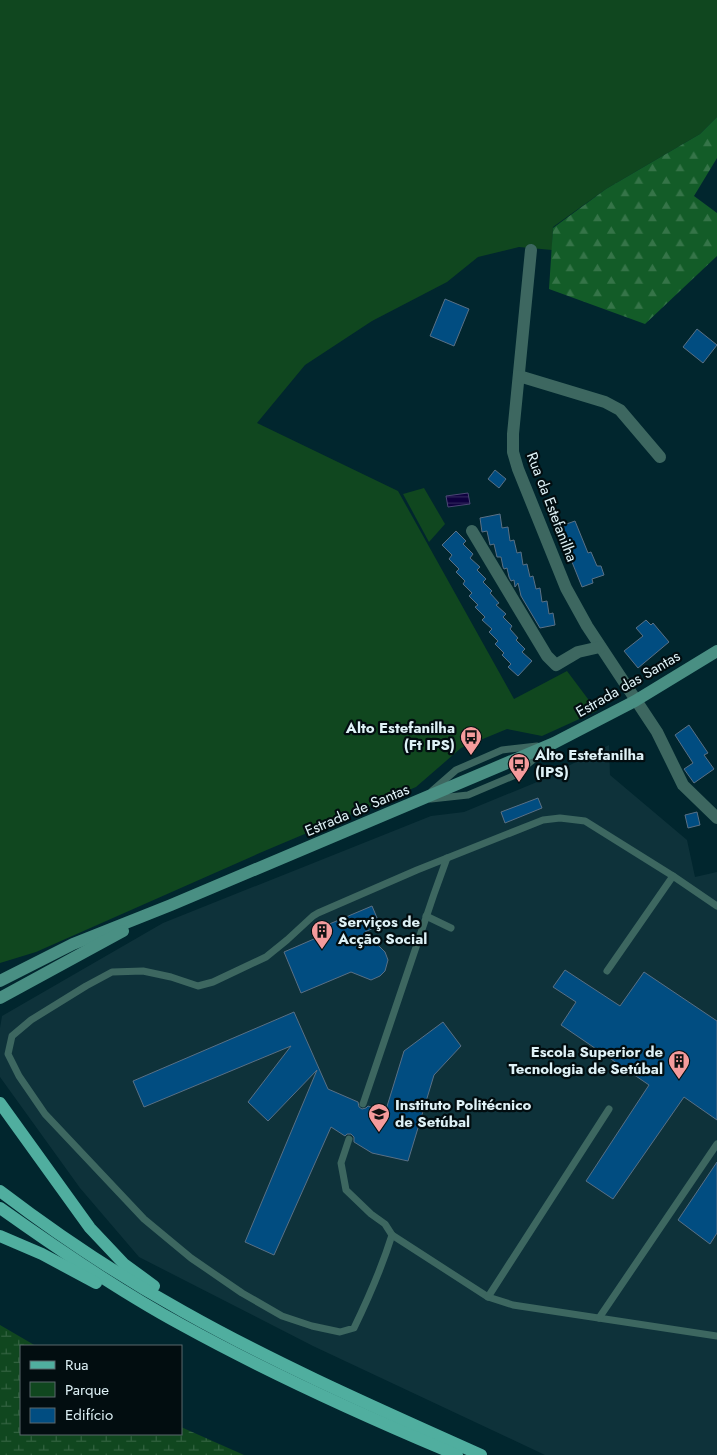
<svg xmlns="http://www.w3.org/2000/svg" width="717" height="1455" font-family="Jost,sans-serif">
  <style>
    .built { fill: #0e323a }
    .green { fill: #10471f }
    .forest { fill: url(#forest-firs) }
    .wetland { fill: url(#wetland-marsh) }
    .water { fill: url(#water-rules); stroke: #4c4875 }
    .building { fill: #014d81; stroke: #597085 }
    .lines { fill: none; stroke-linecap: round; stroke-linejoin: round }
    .service { stroke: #3d6760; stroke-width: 7 }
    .minor { stroke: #3d6760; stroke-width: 12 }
    .secondary { stroke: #498f83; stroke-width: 12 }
    .primary { stroke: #50ae9f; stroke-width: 12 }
    .labels { text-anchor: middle; stroke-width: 4.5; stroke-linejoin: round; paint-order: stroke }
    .street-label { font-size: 15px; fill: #def1f6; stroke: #020d10 }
    .poi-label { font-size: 15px; font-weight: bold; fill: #def1f6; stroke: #020d10; text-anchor: start }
  </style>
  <defs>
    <pattern id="forest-firs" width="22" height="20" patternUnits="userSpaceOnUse" patternTransform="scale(1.25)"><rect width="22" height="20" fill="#135c28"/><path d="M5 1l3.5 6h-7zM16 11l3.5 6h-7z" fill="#357448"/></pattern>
    <pattern id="wetland-marsh" width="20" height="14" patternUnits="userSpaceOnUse" patternTransform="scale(1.25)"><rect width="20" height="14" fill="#10471f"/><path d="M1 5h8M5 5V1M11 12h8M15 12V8" fill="none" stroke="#326240"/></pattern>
    <pattern id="water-rules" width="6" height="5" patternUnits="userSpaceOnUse" patternTransform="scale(1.25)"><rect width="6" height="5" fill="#0e003e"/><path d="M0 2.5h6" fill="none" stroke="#31265a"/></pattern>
  </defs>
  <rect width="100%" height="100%" fill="#01262e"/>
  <polygon class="built" points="609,745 610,775 687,840 695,877 717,872 717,1455 545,1455 313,1346 139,1257 80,1188 0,1077 0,1028 2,1016 163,923 431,816 464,812 537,782"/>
  <g class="green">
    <polygon points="0,0 717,0 717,117 700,134 606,189 553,227 552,250 519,247 478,257 447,282 372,321 305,365 257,423 398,491 514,699 567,671 597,711 542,736 507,729 461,748 416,787 262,852 36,952 0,963"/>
    <polygon points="424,488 445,524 429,542 403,494"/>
  </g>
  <polygon class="forest" points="717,117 717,158 694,196 717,213 717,256 645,324 549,289 553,228 606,189 700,134"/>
  <polygon class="wetland" points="0,1325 36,1346 21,1346 21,1434 181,1434 181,1427 244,1455 0,1455"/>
  <polygon class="water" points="468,493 470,504 448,507 446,496"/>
  <g class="building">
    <polygon points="445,299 469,309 454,346 430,336"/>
    <polygon points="697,329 717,345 703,363 683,347"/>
    <polygon points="495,470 506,479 499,488 488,479"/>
    <polygon points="500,514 502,528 508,527 510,541 514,540 517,553 521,552 523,565 527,564 530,577 533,576 536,589 540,588 542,602 547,601 549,614 553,613 555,625 540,628 521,596 518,583 515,587 514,580 511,581 509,577 507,568 504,569 503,567 501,557 497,557 494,544 490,545 487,531 482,532 480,518"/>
    <polygon points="575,521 588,553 591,552 597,566 601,566 604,575 592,579 593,583 582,587 558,527"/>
    <polygon points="456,531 466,541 463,544 473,554 470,558 480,567 477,570 486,579 483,582 492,591 490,593 499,603 496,605 506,614 503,617 512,626 510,629 518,638 516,640 525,649 522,652 532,661 518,676 508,667 511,664 502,655 504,653 495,644 498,641 489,632 492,629 482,620 485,617 475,607 478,605 469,596 472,593 463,584 465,581 456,572 459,569 449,559 452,555 442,545"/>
    <polygon points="646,620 651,625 653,623 669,642 638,668 624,651 643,636 636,628"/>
    <polygon points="689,725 708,753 704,755 714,769 694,783 684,769 693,763 675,735"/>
    <polygon points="538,798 542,808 505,823 501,812"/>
    <polygon points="697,812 700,825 688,828 685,815"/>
    <polygon points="372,906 380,925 365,932 385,952 388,960 385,971 380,976 371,980 351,972 301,993 284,952 330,932 327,925"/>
    <polygon points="565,970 620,1006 644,972 717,1021 717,1120 684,1097 613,1199 586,1181 649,1085 561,1025 576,1002 553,987"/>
    <polygon points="294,1012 328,1089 358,1102 359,1107 362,1109 366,1108 368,1106 385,1113 404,1051 443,1022 461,1046 434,1075 408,1161 372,1153 354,1142 354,1137 351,1134 347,1134 345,1136 331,1127 274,1255 245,1242 317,1070 268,1121 248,1102 291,1046 144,1107 133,1081"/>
    <polygon points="717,1162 717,1233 710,1244 678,1220"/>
  </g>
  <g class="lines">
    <g class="service">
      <polyline points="432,791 456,770 502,750 537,746"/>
      <polyline points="431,799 468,795 513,776 544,751"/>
      <polyline points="426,916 451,928"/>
      <polyline points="607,971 673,876"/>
      <polyline points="363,1104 434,894 447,858"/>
      <path d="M349,1139l-8,24 5,27 25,24 14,10 7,11c-10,32 -23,62 -38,93l-14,4 -28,-6 -30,-10 -40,-23 -51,-35 -47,-39 -99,-105 -26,-38 -11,-22 4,-18 19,-16 55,-34 26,-14 31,-1 28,6 27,9 15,-4 53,-25 21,-17 26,-24 5,-3 99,-43 126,-50 17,-2 25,3 88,55 44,30"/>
      <polyline points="392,1235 488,1297 513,1305 717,1336"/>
      <polyline points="488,1297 609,1109"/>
      <polyline points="599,1318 717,1144"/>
    </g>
    <g class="minor">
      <polyline points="531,250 513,434 513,452 518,469 566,588 587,626 657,732 683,785 717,818"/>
      <polyline points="519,376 605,402 620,410 660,457"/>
      <polyline points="472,531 547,656 556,665 578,652 600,647"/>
    </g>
    <g class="secondary">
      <polyline points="0,981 73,944 171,905 554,743 635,701 717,651"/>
      <polyline points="0,998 123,931"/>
    </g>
    <g class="primary">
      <polyline points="0,1103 90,1228 124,1264 154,1286"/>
      <path d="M0,1191c59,45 119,85 184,121 96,54 197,98 297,143"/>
      <path d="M0,1208c59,42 119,83 182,117 89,49 182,91 275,130"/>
      <polyline points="0,1236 42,1254 96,1283"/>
    </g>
  </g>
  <defs>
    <g id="bus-pin" transform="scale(1.125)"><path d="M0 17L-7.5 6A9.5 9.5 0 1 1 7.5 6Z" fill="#f59b9c" stroke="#020d10"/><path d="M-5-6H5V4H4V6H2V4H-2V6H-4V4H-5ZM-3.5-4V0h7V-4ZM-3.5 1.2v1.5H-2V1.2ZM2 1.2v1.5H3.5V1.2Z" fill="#111"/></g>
    <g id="building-pin" transform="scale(1.125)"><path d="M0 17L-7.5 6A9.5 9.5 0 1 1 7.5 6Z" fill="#f59b9c" stroke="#020d10"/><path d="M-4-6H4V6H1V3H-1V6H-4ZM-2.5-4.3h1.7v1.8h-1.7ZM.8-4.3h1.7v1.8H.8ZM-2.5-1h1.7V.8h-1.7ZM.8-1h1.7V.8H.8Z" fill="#111"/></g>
    <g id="university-pin" transform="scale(1.125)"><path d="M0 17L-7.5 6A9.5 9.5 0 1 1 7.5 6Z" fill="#f59b9c" stroke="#020d10"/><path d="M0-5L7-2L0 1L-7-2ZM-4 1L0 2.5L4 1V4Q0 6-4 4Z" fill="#111"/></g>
  </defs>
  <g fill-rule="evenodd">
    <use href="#bus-pin" x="471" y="737"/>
    <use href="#bus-pin" x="519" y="764"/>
    <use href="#building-pin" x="322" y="931"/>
    <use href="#building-pin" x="679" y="1061"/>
    <use href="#university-pin" x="379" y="1114"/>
  </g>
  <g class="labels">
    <g class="street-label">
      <text transform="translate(552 507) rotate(69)" y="5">Rua da Estefanilha</text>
      <text transform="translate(628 684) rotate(-30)" y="5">Estrada das Santas</text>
      <text transform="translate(357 810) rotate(-23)" y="5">Estrada de Santas</text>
    </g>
    <g class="poi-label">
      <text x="455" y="733" text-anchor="end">Alto Estefanilha<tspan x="455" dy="17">(Ft IPS)</tspan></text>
      <text x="535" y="760">Alto Estefanilha<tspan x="535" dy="17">(IPS)</tspan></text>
      <text x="338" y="927">Serviços de<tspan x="338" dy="17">Acção Social</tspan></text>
      <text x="663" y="1057" text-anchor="end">Escola Superior de<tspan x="663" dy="17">Tecnologia de Setúbal</tspan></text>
      <text x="395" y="1110">Instituto Politécnico<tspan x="395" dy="17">de Setúbal</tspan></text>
    </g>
  </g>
  <rect x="20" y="1345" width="162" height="90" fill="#020d10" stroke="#5a686c"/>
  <rect x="30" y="1361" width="25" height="8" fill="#50ae9f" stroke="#5a686c"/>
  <text x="65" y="1370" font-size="15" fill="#def1f6">Rua</text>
  <rect x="30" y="1382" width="25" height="15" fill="#10471f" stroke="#5a686c"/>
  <text x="65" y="1395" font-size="15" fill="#def1f6">Parque</text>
  <rect x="30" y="1408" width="25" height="15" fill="#014d81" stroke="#5a686c"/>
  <text x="65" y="1420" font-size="15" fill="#def1f6">Edifício</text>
</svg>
